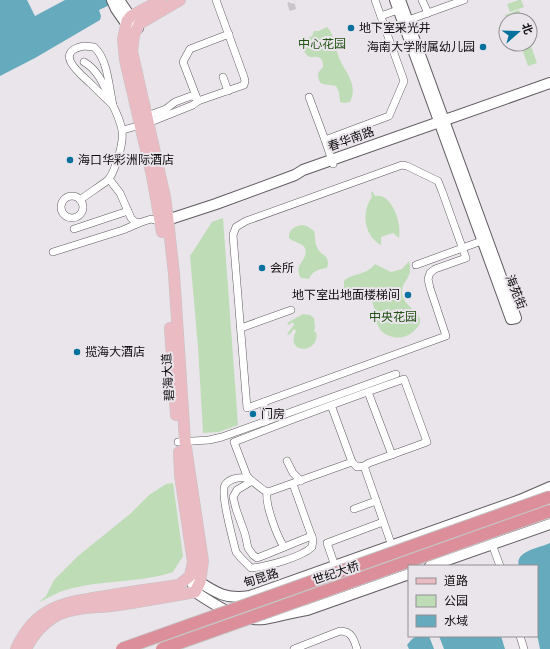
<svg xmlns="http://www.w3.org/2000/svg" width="550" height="649" font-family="'Exo 2','Noto Sans SC',sans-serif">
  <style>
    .green { fill: #beddb7 }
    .water { fill: #66aabd }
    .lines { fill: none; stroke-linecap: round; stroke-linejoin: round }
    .street-tunnel { stroke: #c9c5ca; stroke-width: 7; stroke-dasharray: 7 3.5; stroke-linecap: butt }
    .street-casing { stroke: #605b60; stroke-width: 8 }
    .secondary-casing { stroke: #605b60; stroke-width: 12 }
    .primary-casing { stroke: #c5c5c5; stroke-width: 12 }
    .street { stroke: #fff; stroke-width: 7 }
    .secondary { stroke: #fff; stroke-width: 10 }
    .primary { stroke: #eabbc3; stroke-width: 11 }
    .highway-bridge-casing { stroke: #c5c5c5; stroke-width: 14; stroke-linecap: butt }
    .highway-bridge { stroke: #dc8e9b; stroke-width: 12 }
    .poi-dot { fill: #06719d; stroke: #eae5eb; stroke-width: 1.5 }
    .labels { text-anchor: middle; stroke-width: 4; stroke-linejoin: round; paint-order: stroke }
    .poi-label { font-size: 12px; fill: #0f0d0f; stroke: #eae5eb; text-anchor: start }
    .park-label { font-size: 12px; fill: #215114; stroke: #eae5eb }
    .street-label { font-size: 12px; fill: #0f0d0f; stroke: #eae5eb }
  </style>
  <rect width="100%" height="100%" fill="#eae5eb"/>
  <g class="green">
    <polygon points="519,0 521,0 524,7 510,12 507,4"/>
    <polygon points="519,10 522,20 507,20 505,15"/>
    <path d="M327,27c9,10 8,20 12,31 6,14 20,27 11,44l-5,1 -5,-1 -1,-10 -3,-6c-11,-3 -18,2 -18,-13l5,-6c0,-3 0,-7 -3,-9 -3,-2 -7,-1 -10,-1 -6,-2 -9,-11 -7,-17l9,-4 2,-5h5z"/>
    <polygon points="530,43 537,63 528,66 521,46"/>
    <path d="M372,191l3,5c18,-3 27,29 24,42l-6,-5 -12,4v8c-17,-9 -20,-33 -9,-48l-1,-4z"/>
    <polygon points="223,218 238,425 219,432 203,433 198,347 190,256 212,222"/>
    <path d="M301,225l6,1 7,5c2,5 0,11 3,16 4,10 14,7 10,21 -8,1 -15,3 -18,11l-8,-1c-9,-14 8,-17 4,-30 -4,-6 -11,-5 -16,-10 -1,-8 5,-11 12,-13z"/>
    <path d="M409,261c5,18 -8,19 -7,32 1,17 32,21 11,39 -5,4 -13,7 -20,5 -28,-6 -9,-39 -32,-46 -5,-2 -10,0 -15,0l-2,-2v-8c7,-8 22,-5 31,-17l16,8 11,-3z"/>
    <path d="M303,314l7,1 4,3 1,9 -1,5h2c5,22 -32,23 -20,-1l-2,-2 -5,6 -2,-1 7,-9 -1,-3 -4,3 -2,-2z"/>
    <path d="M173,483l10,73 -10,16c-32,11 -71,8 -104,17 -11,3 -20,8 -31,14l8,-7 8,-16 24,-24 52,-42 19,-19 17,-11z"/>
  </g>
  <g class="water">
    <polygon points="0,0 27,0 35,16 65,0 120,0 99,10 101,16 100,20 35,58 0,76"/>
    <path d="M550,543v106h-10l-3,-15v-68h-18c-5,-15 21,-18 31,-23z"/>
    <polygon points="417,636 429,636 434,649 409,649 407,645 412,639"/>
    <polygon points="439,636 501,636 505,649 444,649"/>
  </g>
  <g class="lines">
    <polyline class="street-tunnel" points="293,10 291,4 293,0"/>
    <g class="street-casing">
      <g id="street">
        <polyline points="422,0 428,13"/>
        <polyline points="381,16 403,8"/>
        <polyline points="403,22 464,0"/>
        <path d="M84,46l10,1c14,12 15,41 19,58 -8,-7 -15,-14 -23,-22 -11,-10 -37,-31 -6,-37z"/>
        <polyline points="223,77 228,91"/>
        <polyline points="309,97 325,140 389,116 404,81 375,0"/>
        <polyline points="198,101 183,62 190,49 229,34"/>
        <polyline points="144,117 166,109 175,102 191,96 196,97 197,100"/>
        <polyline points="123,130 148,123 193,105 198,101 244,85 245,81 244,77 216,0"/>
        <polyline points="325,140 333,164"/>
        <polygon points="402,165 407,166 438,181 442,191 466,258 435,269 430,273 428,279 430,288 446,336 247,408 233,235 236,227 246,221"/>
        <polyline points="109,179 120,193 131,218 135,222 139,223 151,219 161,222"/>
        <circle cx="72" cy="207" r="11"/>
        <path d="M80,200c9,-7 19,-13 28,-20 4,-4 6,-11 8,-16 11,-31 7,-37 -6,-65 -6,-14 -12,-29 -26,-37"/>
        <polyline points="74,229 128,211"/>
        <polyline points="53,252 123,230 139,223"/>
        <polyline points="416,265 487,239"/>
        <polyline points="241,328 291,310"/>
        <polyline points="368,392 392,455"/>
        <polyline points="264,402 265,422"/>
        <polyline points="178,442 209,440 222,437 396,374"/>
        <polyline points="287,461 293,473 301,481"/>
        <polyline points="364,466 392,546"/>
        <path d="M293,484l20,56 -1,7c-10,10 -46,20 -61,21l-10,-10 -5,-6c-3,-12 -16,-59 -11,-67 4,-6 13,-8 20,-7 10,2 15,12 23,14l84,-30"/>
        <path d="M267,492c-2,13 10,44 17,55"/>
        <polyline points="354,509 376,501"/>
        <path d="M312,536c-19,7 -36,15 -55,22l-4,-3 -5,-7 -3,-14 -9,-25 -3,-12 4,-7 15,-9 -5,-5 -13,-34c56,-22 113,-43 170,-63l23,63 -58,21 -5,3 -7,1 -5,-5 -21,-57"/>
        <polyline points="492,544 500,566"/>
        <polyline points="335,566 327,543 383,522"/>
        <polyline points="520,636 524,649"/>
        <path d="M294,649l46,-18c12,0 14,9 17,18"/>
      </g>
    </g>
    <g class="secondary-casing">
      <g id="secondary">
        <polyline points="112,0 116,9 130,29"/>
        <polyline points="119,0 138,28"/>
        <polyline points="395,0 511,319 516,318 400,0"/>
        <polyline points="161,222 216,204 295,175 303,170 550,83"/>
        <polyline points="430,566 550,524"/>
        <path d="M190,576c21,13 33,25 60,20l270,-96 30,-13"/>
        <path d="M193,585l2,7c21,13 43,30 69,27 14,-2 28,-7 43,-9l102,-36"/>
      </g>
    </g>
    <g class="primary-casing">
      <g id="primary">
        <polyline points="161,0 131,16 127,21 123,39 125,60 152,176 162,232"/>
        <polyline points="170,328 176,415"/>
        <path d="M16,649c21,-46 52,-47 96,-54 23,-4 45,-7 67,-10l11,-9 3,-14 -13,-87 -1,-23"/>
        <path d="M26,649c6,-13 16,-24 28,-32 17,-10 38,-9 57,-11 28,-4 56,-9 84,-14l5,-10 3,-21 -18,-120 -11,-167 -6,-54 -3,-23 -33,-146 2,-16 5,-11 41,-24"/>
      </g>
    </g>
    <use href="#street" class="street"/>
    <use href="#secondary" class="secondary"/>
    <use href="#primary" class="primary"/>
    <g class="highway-bridge-casing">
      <g id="highway-bridge">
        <polyline points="122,649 550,497"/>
        <polyline points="162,649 550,511"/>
      </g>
    </g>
    <use href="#highway-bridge" class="highway-bridge"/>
  </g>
  <g class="poi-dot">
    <circle cx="351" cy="28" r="4"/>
    <circle cx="483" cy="47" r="4"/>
    <circle cx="70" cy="160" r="4"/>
    <circle cx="262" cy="268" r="4"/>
    <circle cx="408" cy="295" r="4"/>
    <circle cx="77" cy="352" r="4"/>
    <circle cx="253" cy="414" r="4"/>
  </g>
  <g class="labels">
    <g class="poi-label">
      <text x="359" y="32">地下室采光井</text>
      <text x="475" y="51" text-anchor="end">海南大学附属幼儿园</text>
      <text x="78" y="164">海口华彩洲际酒店</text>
      <text x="270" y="272">会所</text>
      <text x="400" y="299" text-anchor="end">地下室出地面楼梯间</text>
      <text x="85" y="356">揽海大酒店</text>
      <text x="261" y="418">门房</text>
    </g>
    <g class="park-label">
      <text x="322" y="48">中心花园</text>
      <text x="393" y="321">中央花园</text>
    </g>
    <g class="street-label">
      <text transform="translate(351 139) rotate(-20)" y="4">春华南路</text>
      <text transform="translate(516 292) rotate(68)" y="4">海苑街</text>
      <text transform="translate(168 377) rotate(-94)" y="4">碧海大道</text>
      <text transform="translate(336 573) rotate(-19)" y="4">世纪大桥</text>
      <text transform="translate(261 578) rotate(-18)" y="4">甸昆路</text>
    </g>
  </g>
  <rect x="408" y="565" width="130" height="72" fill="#eae5eb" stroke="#928f93"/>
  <rect x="416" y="578" width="20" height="6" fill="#eabbc3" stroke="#928f93"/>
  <text x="444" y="585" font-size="12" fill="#0f0d0f">道路</text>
  <rect x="416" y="595" width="20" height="12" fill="#beddb7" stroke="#928f93"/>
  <text x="444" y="605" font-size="12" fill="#0f0d0f">公园</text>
  <rect x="416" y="615" width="20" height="12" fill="#66aabd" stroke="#928f93"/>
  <text x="444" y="625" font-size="12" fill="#0f0d0f">水域</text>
  <g transform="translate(518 32) rotate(70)"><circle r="19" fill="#eae5eb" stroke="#928f93"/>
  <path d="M0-3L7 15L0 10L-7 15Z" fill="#06719d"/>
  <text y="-6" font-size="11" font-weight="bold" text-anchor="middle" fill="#0f0d0f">北</text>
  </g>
</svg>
